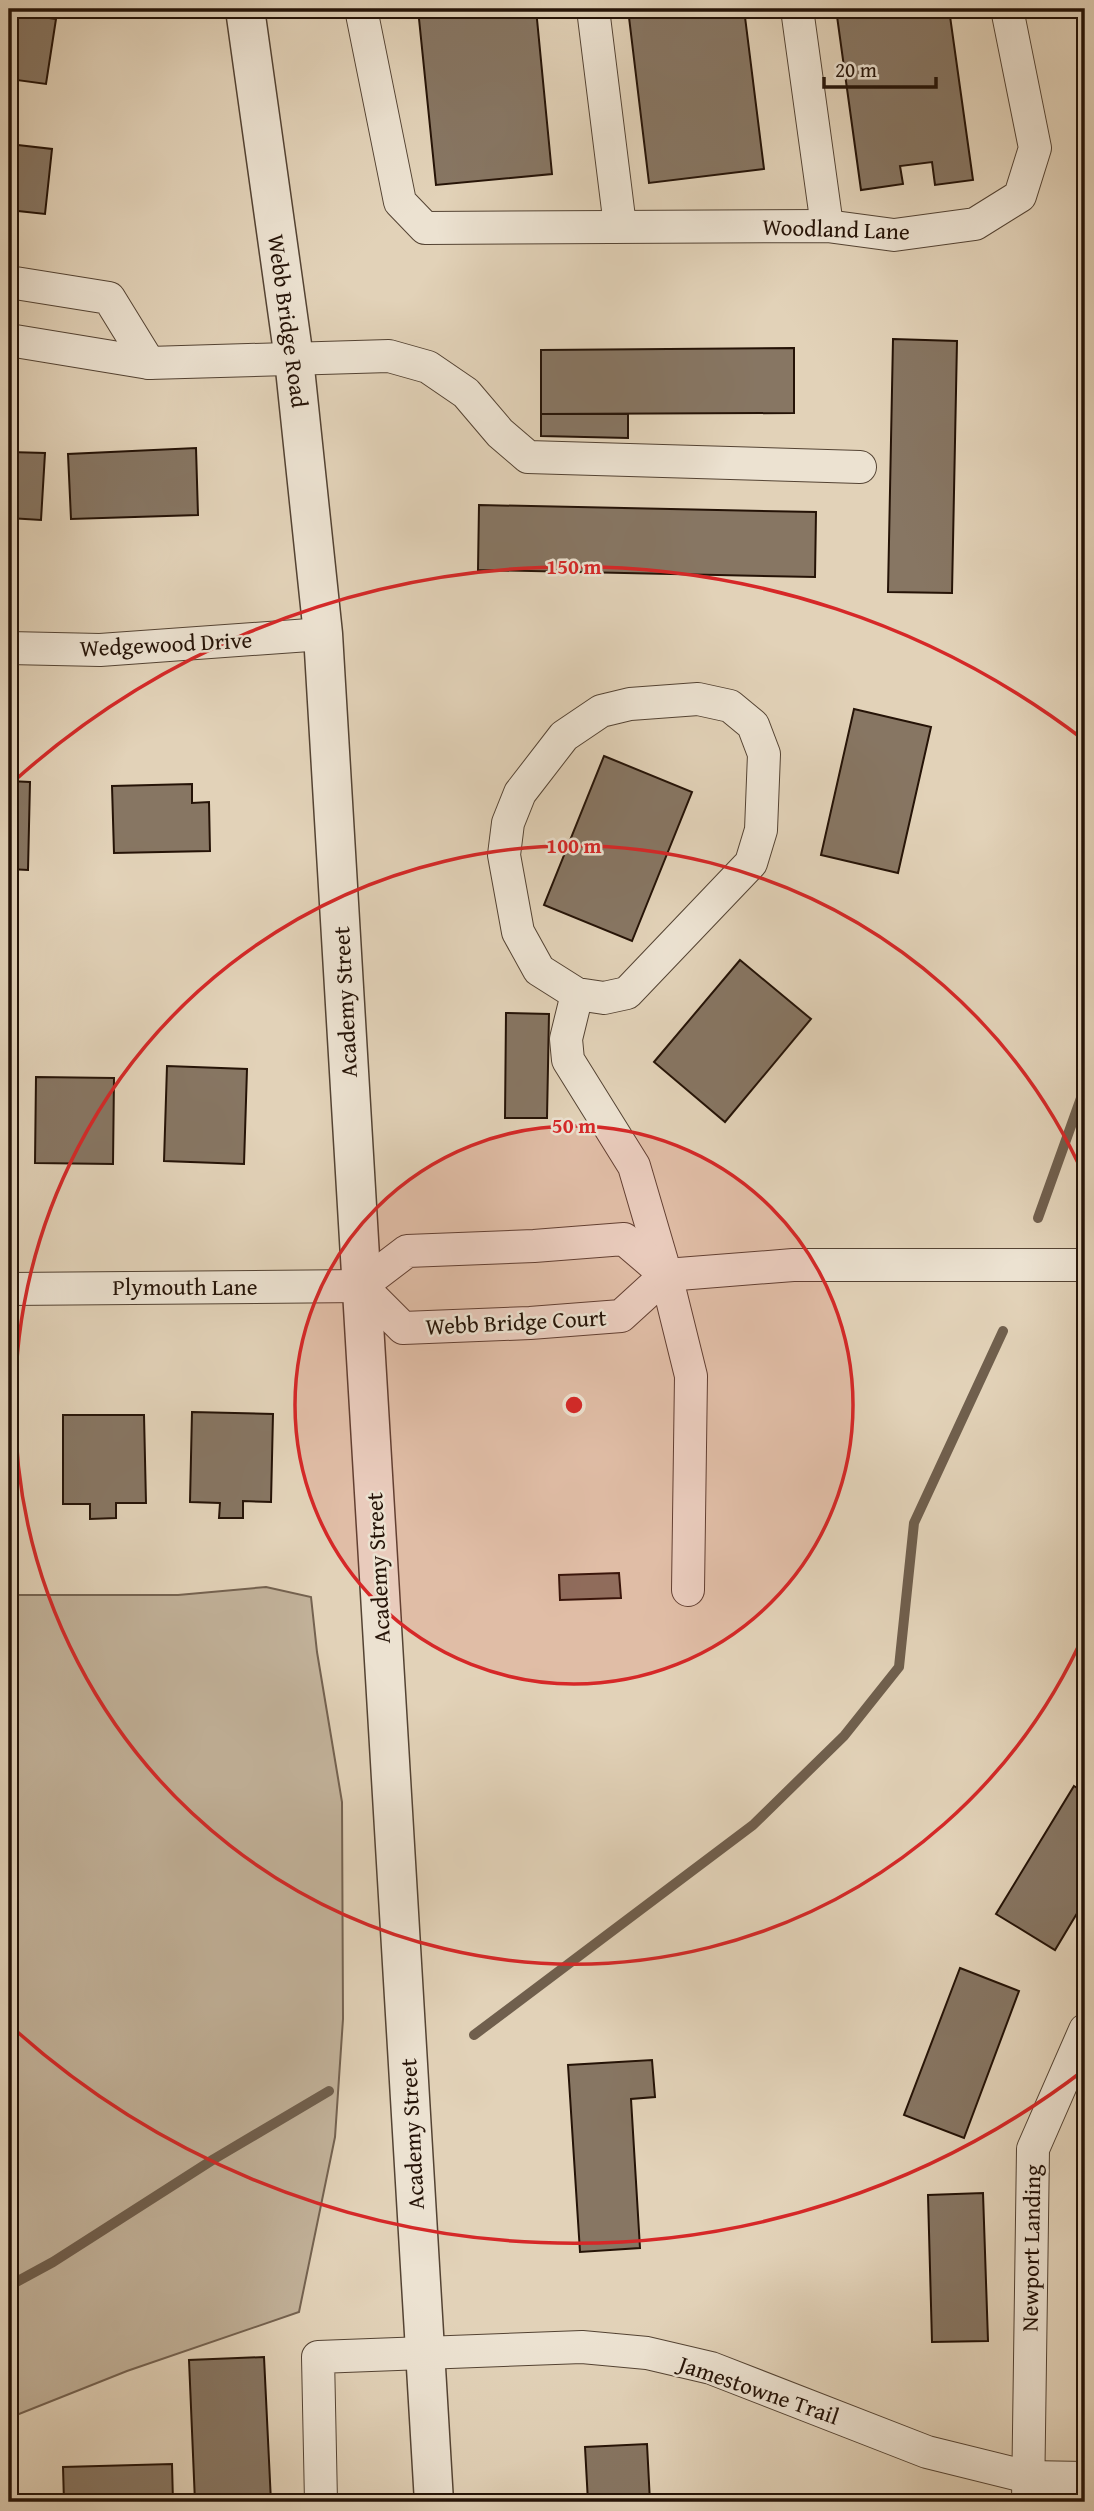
<svg xmlns="http://www.w3.org/2000/svg" width="1094" height="2511" font-family="'Gentium Book Plus',serif">
  <style>
    .green { fill: #c2b29a; stroke: #746250; stroke-width: 2 }
    .lines { fill: none; stroke-linecap: round; stroke-linejoin: round }
    .stream { stroke: #705f4d; stroke-width: 10 }
    .building { fill: #877663; stroke: #251307; stroke-width: 2 }
    .minor-casing { stroke: #544333; stroke-width: 34 }
    .tertiary-casing { stroke: #544333; stroke-width: 41 }
    .minor { stroke: #ece2d1; stroke-width: 32 }
    .tertiary { stroke: #ece2d1; stroke-width: 38 }
    .ring { fill: none; stroke: #d62828; stroke-width: 3.5 }
    .labels { text-anchor: middle; stroke-width: 5; stroke-linejoin: round; paint-order: stroke }
    .street-label { font-size: 23px; fill: #251307; stroke: #ece2d1 }
    .centre { fill: #d62828; stroke: #ece2d1; stroke-width: 3.5 }
    .ring-label { font-size: 21px; text-anchor: middle; font-weight: bold; fill: #d62828; stroke: #ece2d1; stroke-width: 5; stroke-linejoin: round; paint-order: stroke }
  </style>
  <rect width="100%" height="100%" fill="#e2d2b8"/>
  <filter id="stains"><feTurbulence type="fractalNoise" baseFrequency=".00286" numOctaves="4"/><feColorMatrix values="0 0 0 0 .2 0 0 0 0 .09 0 0 0 0 .02 0 0 0 .5 -.17"/></filter>
  <radialGradient id="worn" r=".72"><stop offset=".6" stop-color="#630" stop-opacity="0"/><stop offset="1" stop-color="#630" stop-opacity=".3"/></radialGradient>
  <polygon class="green" points="266,1587 311,1597 317,1652 342,1802 343,2019 335,2137 299,2312 127,2371 9,2418 9,1595 178,1595"/>
  <g class="lines">
    <g class="stream">
      <polyline points="1038,1218 1085,1087"/>
      <polyline points="474,2035 753,1825 844,1736 899,1667 914,1523 1003,1331"/>
      <polyline points="9,2286 53,2262 214,2159 329,2091"/>
    </g>
  </g>
  <g class="building">
    <polygon points="418,9 536,9 552,174 436,185"/>
    <polygon points="628,9 744,9 764,169 649,183"/>
    <polygon points="836,9 949,9 973,180 935,185 932,162 900,166 903,184 861,190"/>
    <polygon points="9,12 56,19 46,84 9,79"/>
    <polygon points="9,144 52,149 45,214 9,210"/>
    <polygon points="893,339 957,341 952,593 888,592"/>
    <polygon points="794,348 794,413 541,414 541,350"/>
    <polygon points="541,414 628,414 628,438 541,436"/>
    <polygon points="196,448 198,515 71,519 68,454"/>
    <polygon points="9,452 45,453 41,520 9,518"/>
    <polygon points="479,505 816,512 815,577 478,570"/>
    <polygon points="854,709 931,727 898,873 821,855"/>
    <polygon points="604,756 692,792 632,941 544,905"/>
    <polygon points="9,781 30,782 28,870 9,869"/>
    <polygon points="192,784 192,803 209,802 210,851 114,853 112,786"/>
    <polygon points="740,960 811,1019 725,1122 654,1062"/>
    <polygon points="506,1013 549,1014 547,1118 505,1118"/>
    <polygon points="167,1066 247,1069 244,1164 164,1161"/>
    <polygon points="36,1077 114,1078 113,1164 35,1163"/>
    <polygon points="192,1412 273,1414 271,1502 243,1501 243,1518 219,1518 220,1503 190,1502"/>
    <polygon points="63,1415 144,1415 146,1503 116,1503 116,1518 90,1519 90,1504 63,1504"/>
    <polygon points="9,1431 14,1431 16,1520 9,1521"/>
    <polygon points="619,1573 621,1598 560,1600 559,1575"/>
    <polygon points="1074,1786 1085,1793 1085,1900 1055,1950 996,1914"/>
    <polygon points="960,1968 1019,1991 964,2138 904,2115"/>
    <polygon points="652,2060 655,2097 631,2099 640,2248 580,2252 568,2065"/>
    <polygon points="983,2193 988,2341 932,2342 928,2195"/>
    <polygon points="264,2357 271,2502 195,2502 189,2360"/>
    <polygon points="647,2444 650,2502 588,2502 585,2447"/>
    <polygon points="172,2464 173,2502 64,2502 63,2467"/>
  </g>
  <g class="lines">
    <g class="minor-casing">
      <g id="minor">
        <polyline points="361,9 400,202 425,228 827,226 894,235 975,224 1020,196 1035,148 1007,9"/>
        <polyline points="593,9 620,226"/>
        <polyline points="797,9 827,226"/>
        <polyline points="9,282 109,298 149,363"/>
        <polyline points="9,340 149,363 389,356 428,367 466,393 500,433 528,457 860,467"/>
        <polyline points="9,648 100,650 323,634"/>
        <polygon points="698,699 730,706 753,725 764,754 761,830 751,863 627,993 604,998 577,994 539,970 518,932 504,855 508,823 520,793 564,736 601,711 630,704"/>
        <polyline points="577,994 566,1039 568,1060 634,1166 666,1275 691,1376 688,1590"/>
        <polyline points="361,1286 403,1328 530,1323 621,1316 666,1275 793,1265 1085,1265"/>
        <polyline points="361,1286 407,1251 534,1246 624,1239 666,1275"/>
        <polyline points="9,1289 361,1286"/>
        <polyline points="321,2502 318,2357 582,2347 647,2353 711,2368 927,2452 1028,2477 1085,2478"/>
        <polyline points="1028,2502 1033,2149 1085,2030"/>
      </g>
    </g>
    <g class="tertiary-casing">
      <polyline id="tertiary" points="245,9 294,359 323,634 434,2502"/>
    </g>
    <use href="#minor" class="minor"/>
    <use href="#tertiary" class="tertiary"/>
  </g>
  <circle cx="574" cy="1405" r="279" fill="#d62828" fill-opacity=".12"/>
  <g class="ring">
    <circle cx="574" cy="1405" r="279"/>
    <path d="M1085 1632A559 559 0 1 1 1085 1178"/>
    <path d="M1084 2070A838 838 0 0 1 13 2028M13 782A838 838 0 0 1 1084 740"/>
  </g>
  <g class="labels">
    <g class="street-label">
      <text transform="translate(836 229) rotate(2)" y="8">Woodland Lane</text>
      <text transform="translate(288 321) rotate(82)" y="8">Webb Bridge Road</text>
      <text transform="translate(166 644) rotate(-3)" y="8">Wedgewood Drive</text>
      <text transform="translate(345 1002) rotate(-93)" y="8">Academy Street</text>
      <text x="185" y="1295">Plymouth Lane</text>
      <text transform="translate(516 1322) rotate(-3)" y="8">Webb Bridge Court</text>
      <text transform="translate(378 1568) rotate(-93)" y="8">Academy Street</text>
      <text transform="translate(412 2134) rotate(-93)" y="8">Academy Street</text>
      <text transform="translate(1031 2248) rotate(-89)" y="8">Newport Landing</text>
      <text transform="translate(759 2390) rotate(19)" y="8">Jamestowne Trail</text>
    </g>
  </g>
  <circle cx="574" cy="1405" r="10" class="centre"/>
  <g class="ring-label">
    <text x="574" y="574">150 m</text>
    <text x="574" y="853">100 m</text>
    <text x="574" y="1133">50 m</text>
  </g>
  <rect width="1094" height="2511" fill="none" stroke="#e2d2b8" stroke-width="35"/>
  <rect x="10" y="10" width="1073" height="2490" fill="none" stroke="#251307" stroke-width="3.5"/>
  <rect x="18" y="18" width="1059" height="2476" fill="none" stroke="#251307" stroke-width="2"/>
  <path d="M824 77v10h112v-10" fill="none" stroke="#251307" stroke-width="3.5"/>
  <text x="835" y="77" font-size="21" fill="#251307" stroke="#ece2d1" stroke-width="5" paint-order="stroke">20 m</text>
  <rect width="100%" height="100%" filter="url(#stains)"/>
  <rect width="100%" height="100%" fill="url(#worn)"/>
</svg>
